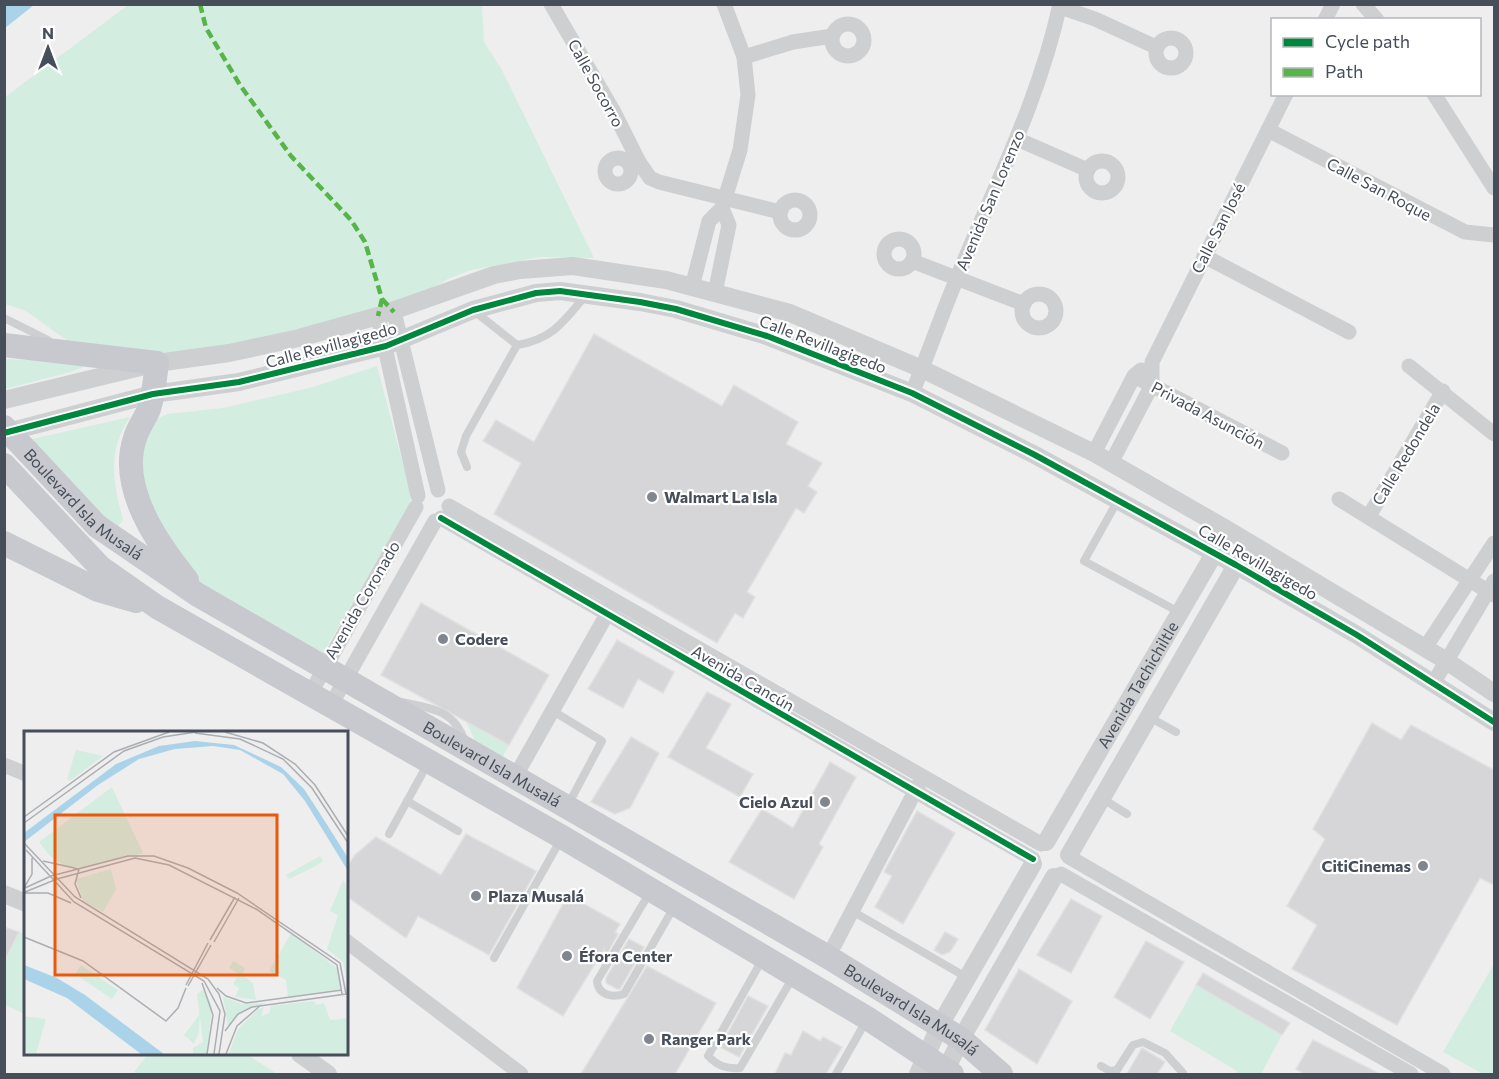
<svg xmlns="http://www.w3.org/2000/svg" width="1499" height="1079" font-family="Commissioner,sans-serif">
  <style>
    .green { fill: #d4ede1 }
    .water { fill: #aad3e9 }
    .building { fill: #d6d6d8; stroke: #e0e0e1; stroke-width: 1.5 }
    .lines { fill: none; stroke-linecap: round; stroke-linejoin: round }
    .service { stroke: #cdcfd1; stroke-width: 8 }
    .minor { stroke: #cdcfd1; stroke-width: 15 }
    .tertiary { stroke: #cdcfd1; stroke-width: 18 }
    .primary { stroke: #c7c9ce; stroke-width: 24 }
    .primary-bridge { stroke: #c7c9ce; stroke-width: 24 }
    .quiet { stroke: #57b448; stroke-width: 4.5; stroke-dasharray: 9 4.5; stroke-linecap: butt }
    .cycleway-casing { stroke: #fff; stroke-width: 10 }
    .cycleway { stroke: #00873e; stroke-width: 6 }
    .poi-dot { fill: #81868e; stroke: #fff; stroke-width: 2 }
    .labels { text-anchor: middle; stroke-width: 4.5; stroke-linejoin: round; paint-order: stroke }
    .street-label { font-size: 16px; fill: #464e5a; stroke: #fff }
    .poi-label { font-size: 16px; font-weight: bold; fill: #464e5a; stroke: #fff; text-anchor: start }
    .inset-road { fill: none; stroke: #abaeb3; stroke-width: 1.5 }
    .view { fill: #e8590c; fill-opacity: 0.15; stroke: #e8590c; stroke-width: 3 }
    .inset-edge { fill: none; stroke: #464e5a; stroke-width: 3 }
  </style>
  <rect width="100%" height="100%" fill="#efeeee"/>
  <g class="green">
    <polygon points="128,5 482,5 484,42 502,70 594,258 540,257 471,270 448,279 427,291 367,313 206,350 143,355 79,349 26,311 5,304 5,97"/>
    <polygon points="5,359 85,362 88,365 71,372 5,389"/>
    <polygon points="377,366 411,494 410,503 320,659 204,599 151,539 139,434 149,423 167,414 223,408 313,387"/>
    <path d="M130,417c-23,34 -17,65 -7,103l-16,20 -97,-96z"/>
    <polygon points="466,721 509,745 499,764 479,750"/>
    <polygon points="19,932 25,934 25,1014 5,1005 5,962"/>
    <polygon points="1494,964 1494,1074 1483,1074 1443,1052"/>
    <polygon points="1196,985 1282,1035 1261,1074 1236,1074 1237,1071 1170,1031"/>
    <polygon points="148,1054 247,1054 277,1074 138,1074 134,1072"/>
  </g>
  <polygon class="water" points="5,4 34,4 34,5 5,28"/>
  <g class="building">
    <polygon points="594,334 722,406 734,385 798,422 786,444 822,463 808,486 817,492 804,513 796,508 747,592 755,597 743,618 735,613 717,643 494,514 521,463 483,441 496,420 534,442"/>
    <polygon points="421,603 549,675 509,745 381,675"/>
    <polygon points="617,640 674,672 663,693 638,679 623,708 588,689"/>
    <polygon points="707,692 731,704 706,748 753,774 740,797 668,757"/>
    <polygon points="1372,723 1401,740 1411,725 1494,770 1494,885 1480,878 1397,1025 1292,969 1317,925 1287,906 1325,839 1313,829"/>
    <polygon points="631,737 659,753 630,808 615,814 591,802"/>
    <polygon points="830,762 856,777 819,844 823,847 794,899 729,862 762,809 793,828"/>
    <polygon points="917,811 955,833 903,924 875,907 892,876 884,872"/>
    <polygon points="466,834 536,871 489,955 418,916 406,938 346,896 346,868 355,855 376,837 441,875"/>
    <polygon points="568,895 620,924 615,932 618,934 605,957 604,949 563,1016 517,988"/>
    <polygon points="1071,899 1102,916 1071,973 1037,955"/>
    <polygon points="4,927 19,932 4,962"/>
    <polygon points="945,932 958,939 950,952 942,955 934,950"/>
    <polygon points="629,939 644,947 620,989 617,989 606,983 606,978"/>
    <polygon points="1146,941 1184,962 1150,1019 1114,997"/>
    <polygon points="647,966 716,1003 675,1074 581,1074"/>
    <polygon points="1019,969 1072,1001 1037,1064 985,1030"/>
    <polygon points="1203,973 1290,1023 1282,1035 1196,985"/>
    <polygon points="748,996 768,1006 739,1057 720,1047"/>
    <polygon points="803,1031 820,1041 823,1037 842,1047 826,1074 775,1074 785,1053 791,1055"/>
    <polygon points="1313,1040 1380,1074 1304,1074 1296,1069"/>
    <polygon points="1142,1048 1165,1062 1157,1074 1127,1074"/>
  </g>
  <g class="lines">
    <g class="service">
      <polyline points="4,318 48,340"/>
      <path d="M517,345c36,-6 46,-23 69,-50"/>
      <polyline points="467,467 461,452 466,436 517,345 474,311"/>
      <polyline points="1118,500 1084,561 1179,612"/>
      <path d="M401,702c29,6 53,7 64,40"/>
      <polyline points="553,711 602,741 568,805"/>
      <polyline points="1149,717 1176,732"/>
      <polyline points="1103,799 1127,814"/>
      <polyline points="407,801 458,831"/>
      <polyline points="389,834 427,765"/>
      <path d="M650,892l-53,89c1,14 15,17 27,13l50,-87"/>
      <polyline points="852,911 966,977"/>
      <polyline points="494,958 561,839"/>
      <path d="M762,960l-54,96c10,10 18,13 32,12l53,-91"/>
      <polyline points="1101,1066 1110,1071 1117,1070 1133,1045 1143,1042 1165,1053 1183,1073"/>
      <polyline points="836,1074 866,1021"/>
    </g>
    <g class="minor">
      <polyline points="551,4 614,112 639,162 631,166"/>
      <polyline points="1363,4 1377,20"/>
      <polyline points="1060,7 1095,19 1156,47"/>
      <polyline points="1325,20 1333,4"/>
      <circle cx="848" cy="40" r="16"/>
      <circle cx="1171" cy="53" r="15"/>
      <polyline points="744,57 793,42 832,36"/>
      <polyline points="1434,94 1494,188"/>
      <polyline points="1268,130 1465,232 1494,235"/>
      <polyline points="1017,139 1088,170"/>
      <circle cx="618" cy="171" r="13"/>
      <circle cx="1102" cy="177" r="16"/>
      <polyline points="639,162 650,178 659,182 780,212"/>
      <circle cx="795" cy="215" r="15"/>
      <circle cx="899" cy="254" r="15"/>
      <polyline points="1204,256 1349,332"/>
      <polyline points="912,261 1024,304"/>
      <polyline points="692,287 709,221 722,208 740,150 748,95 744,57 724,4"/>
      <polyline points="715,293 729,225 722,208"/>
      <circle cx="1039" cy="311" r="17"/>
      <polyline points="394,312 438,490"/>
      <polyline points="378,316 418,496"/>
      <polyline points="1409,366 1494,434"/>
      <polyline points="1134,376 1282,453"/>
      <path d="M912,393c16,-38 29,-77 45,-115 37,-91 82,-177 103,-274"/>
      <polyline points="1094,453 1134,376 1141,370"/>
      <polyline points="1111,463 1152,385 1152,362 1286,94"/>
      <polyline points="1339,499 1494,595"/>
      <polyline points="449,506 1041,844"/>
      <polyline points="1369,516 1443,391"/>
      <polyline points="441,518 1033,859"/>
      <polyline points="1425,648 1494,543"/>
      <polyline points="1434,682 1494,581"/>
      <polyline points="310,694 416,507"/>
      <polyline points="331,705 435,521"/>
      <polyline points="4,765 26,774"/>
      <polyline points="515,777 611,607"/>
      <polyline points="1069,857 1443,1074"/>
      <polyline points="1061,874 1411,1074"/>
      <polyline points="346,941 521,1074"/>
      <polyline points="828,957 919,784"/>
    </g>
    <g class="tertiary">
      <polyline points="4,400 157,363 229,353 299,338 378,316 494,275 520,270 573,266 666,280 790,313 922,369 1094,453 1228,530 1445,660 1494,693"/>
      <polyline points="4,433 153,394 239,382 386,346 473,310 536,293 560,291 640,302 676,309 767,336 912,393 1035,455 1236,565 1357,635 1494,722"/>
      <path id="s1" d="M1046,842l175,-300"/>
      <polyline points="1069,855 1249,543"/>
      <polyline points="4,894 26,903"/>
      <polyline points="300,1054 328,1074"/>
      <polyline points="918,1074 940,1025 1033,864"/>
      <polyline points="944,1074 961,1039 1054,877"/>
    </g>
    <g class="primary">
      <path d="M4,345l153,18c-2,15 -3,31 -8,46 -4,10 -11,18 -14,29 -17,50 23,106 52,142"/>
      <path id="s2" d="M27,451l70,75 101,69 630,362 133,82 40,35"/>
      <polyline points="4,465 100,567 157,607 562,837 867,1018 952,1074"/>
      <polyline points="4,543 98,590 136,601"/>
    </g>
    <polyline class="primary-bridge" points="4,427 27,451"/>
    <g class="quiet">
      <polyline points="200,4 206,28 240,85 291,156 351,220 365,242 382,299 378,316"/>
      <polyline points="382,299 394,312"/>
    </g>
    <g class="cycleway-casing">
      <g id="cycleway">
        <polyline points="4,433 153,394 239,382 386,346 473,310 536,293 560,291 640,302 676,309 767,336 912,393 1035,455 1236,565 1357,635 1494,722"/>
        <polyline points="441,518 1033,859"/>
      </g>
    </g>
    <use href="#cycleway" class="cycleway"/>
  </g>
  <g class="poi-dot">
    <circle cx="652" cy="497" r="6"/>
    <circle cx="443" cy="639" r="6"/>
    <circle cx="825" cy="802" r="6"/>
    <circle cx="1423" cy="866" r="6"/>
    <circle cx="476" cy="896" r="6"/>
    <circle cx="567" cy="956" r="6"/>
    <circle cx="649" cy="1039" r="6"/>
  </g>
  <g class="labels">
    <g class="street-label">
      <text transform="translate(596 83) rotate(61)" y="6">Calle Socorro</text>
      <text transform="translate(1379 189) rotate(28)" y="6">Calle San Roque</text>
      <text transform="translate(990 200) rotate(-67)" y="6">Avenida San Lorenzo</text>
      <text transform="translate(1218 228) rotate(-63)" y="6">Calle San José</text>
      <text transform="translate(823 344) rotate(21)" y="6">Calle Revillagigedo</text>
      <text transform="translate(331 345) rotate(-15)" y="6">Calle Revillagigedo</text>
      <text transform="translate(1208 415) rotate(28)" y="6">Privada Asunción</text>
      <text transform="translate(1406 454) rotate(-59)" y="6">Calle Redondela</text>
      <text dy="6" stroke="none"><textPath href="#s2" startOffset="78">Boulevard Isla Musalá</textPath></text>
      <text transform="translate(1258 562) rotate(30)" y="6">Calle Revillagigedo</text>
      <text transform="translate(362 600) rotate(-60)" y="6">Avenida Coronado</text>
      <text transform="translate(743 678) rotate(30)" y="6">Avenida Cancún</text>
      <text dy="6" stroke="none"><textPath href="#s1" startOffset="182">Avenida Tachichiltle</textPath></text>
      <text dy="6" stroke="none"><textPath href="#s2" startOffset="564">Boulevard Isla Musalá</textPath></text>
      <text dy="6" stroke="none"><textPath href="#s2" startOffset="1050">Boulevard Isla Musalá</textPath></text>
    </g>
    <g class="poi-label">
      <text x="664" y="503">Walmart La Isla</text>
      <text x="455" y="645">Codere</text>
      <text x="813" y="808" text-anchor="end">Cielo Azul</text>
      <text x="1411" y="872" text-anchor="end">CitiCinemas</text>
      <text x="488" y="902">Plaza Musalá</text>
      <text x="579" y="962">Éfora Center</text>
      <text x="661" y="1045">Ranger Park</text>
    </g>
  </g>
  <g transform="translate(24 731)">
    <rect width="324" height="324" fill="#efeeee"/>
    <path d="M52,19l27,6 -33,25 -3,-2zM88,56l31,66 -57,14h-19l-17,-11 -11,-14zM296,125l3,5 -9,6 -25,12 -3,-4zM87,138l5,20 -13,23 -20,-11 -7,-22zM319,149l5,8v98l-5,-24 -16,-13 11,-34 -8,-4zM267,202l46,35 4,21 -53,8 -2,-17 -17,-9zM209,230l12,7 -3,7 11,8 3,17 -21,-3 4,-9 -6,-4 6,-10 -10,-6zM57,234l37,25 -6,9 -37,-25zM180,258l8,17 -5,48h-14v-6l10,-6 -6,-48zM199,266l19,7 25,-1 -25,8 -14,15zM290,270l2,4 8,-2 6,17 18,-2v36h-119l9,-25 19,-19 7,-3 -3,9 8,-3 2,-7zM176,283l-1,18 -5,12 -10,-9zM0,285l22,3 -10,35 -12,-2z" fill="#d4ede1"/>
    <path d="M171,10l39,4 47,22 23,22 22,34 22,35v13l-43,-70 -22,-27 -43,-24 -27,-4 -38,3 -36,10 -41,26 -74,57v-9l92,-69 43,-18zM0,234l33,13 28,17 79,59h-23l-74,-56 -43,-19z" fill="#aad3e9"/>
    <path class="inset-road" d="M201,1l38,11 32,21 20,21 33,51M171,2l45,6 43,20 29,29 36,55M0,86l90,-65 55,-20M0,92l100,-72 39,-14 33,-5M0,112l51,54 133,82 11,15 6,20 -6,40M2,119l48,52 130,79 16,30 -6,43M19,130l36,8 -4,15 6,14M0,157l8,-14v-16M1,157l26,-12 77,-20h26l34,12 49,25 103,70 6,31 -94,13 -14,7 -13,17M1,161l32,-13 78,-21 34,7 87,44 81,56 5,29M0,162h24l23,10M0,206l59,24 83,60 12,-13 8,-20M186,209l25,-43M190,211l25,-44M178,252l11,32 -6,39M162,254l22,-42M164,255l23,-41M193,257l9,8 20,7 96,-13M202,323l11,-28 24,-21"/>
    <path class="view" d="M31,84h222v160h-222z"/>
    <rect width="324" height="324" class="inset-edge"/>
  </g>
  <rect width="1499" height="1079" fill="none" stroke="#464e5a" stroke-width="12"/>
  <rect x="1271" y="18" width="210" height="78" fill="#ffffff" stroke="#b5b8bd" stroke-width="1.5"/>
  <rect x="1283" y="38" width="30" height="9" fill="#00873e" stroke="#b5b8bd" stroke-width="1.5"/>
  <text x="1325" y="48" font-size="18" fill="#464e5a">Cycle path</text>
  <rect x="1283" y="68" width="30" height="9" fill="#57b448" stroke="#b5b8bd" stroke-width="1.5"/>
  <text x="1325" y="78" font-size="18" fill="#464e5a">Path</text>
  <g transform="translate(48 48)" stroke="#ffffff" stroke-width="4.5" paint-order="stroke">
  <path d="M0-4.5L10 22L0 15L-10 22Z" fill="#464e5a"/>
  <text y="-9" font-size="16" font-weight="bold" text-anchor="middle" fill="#464e5a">N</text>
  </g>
</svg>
